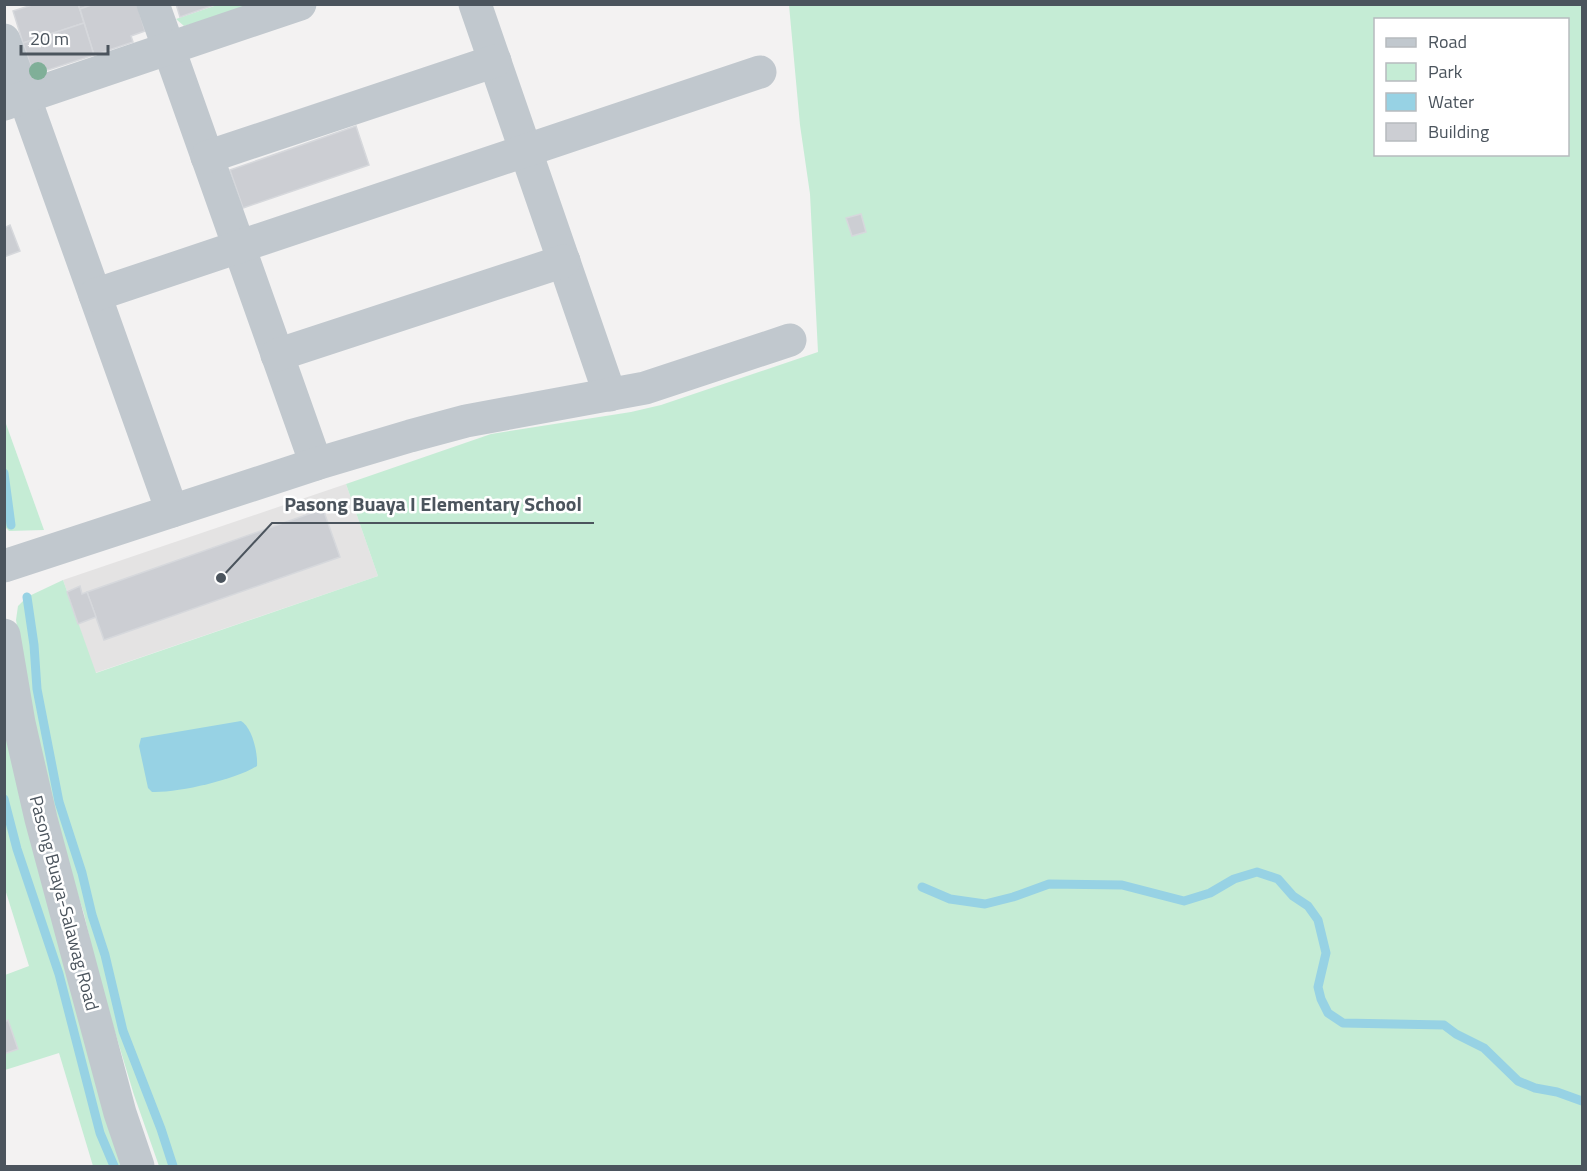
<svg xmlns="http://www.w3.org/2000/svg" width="1587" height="1171" font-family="'Titillium Web',sans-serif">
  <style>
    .education { fill: #e4e3e3 }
    .green { fill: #c5ecd5; fill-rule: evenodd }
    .water { fill: #97d2e4 }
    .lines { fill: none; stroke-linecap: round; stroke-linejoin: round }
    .stream { stroke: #97d2e4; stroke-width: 9 }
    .building { fill: #ccced3; stroke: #d6d8dc; stroke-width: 1.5 }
    .minor { stroke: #c1c8ce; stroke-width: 33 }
    .tree { fill: #80af98 }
    .labels { text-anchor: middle; stroke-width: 5; stroke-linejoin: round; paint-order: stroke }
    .street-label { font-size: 18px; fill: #4b545d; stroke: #fff }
    .leader { fill: none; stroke: #4b545d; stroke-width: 2 }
    .callout-dot { fill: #4b545d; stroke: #fff; stroke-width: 2 }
    .callout-label { font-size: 20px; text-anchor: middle; font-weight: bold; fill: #4b545d; stroke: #fff; stroke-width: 5; stroke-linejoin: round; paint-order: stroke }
  </style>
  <rect width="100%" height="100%" fill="#f3f2f2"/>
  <polygon class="education" points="346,484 378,576 95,673 63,580"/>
  <g class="green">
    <polygon points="217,5 261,5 184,26 176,19"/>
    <path d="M789,5h793v1161h-1423l-25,-71 -35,-116 -15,-65 -22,-70 -21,-79 -25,-145 2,-14 9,-9 36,-17 33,93 282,-97 -32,-92 145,-50 140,-22 30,-7 157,-53 -8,-158 -10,-69zM1376,20h192v134h-192z"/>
    <polygon points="4,422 5,421 44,530 9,531 5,527"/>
    <polygon points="4,706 128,1166 93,1166 59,1053 5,1070 5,975 29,966 5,889"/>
  </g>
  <path class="water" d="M241,721c11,6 17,32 16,45 -22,14 -79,27 -105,26l-4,-4 -9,-42 2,-8z"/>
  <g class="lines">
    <g class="stream">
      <polyline points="4,473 11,525"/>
      <polyline points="27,597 34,645 37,689 59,802 82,873 92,915 105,955 123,1031 161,1129 173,1166"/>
      <polyline points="4,799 17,849 59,974 100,1133 114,1166"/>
      <polyline points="922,887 950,899 985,904 1013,897 1049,884 1122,885 1184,901 1210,893 1234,879 1257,872 1278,879 1293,896 1308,906 1318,920 1326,953 1318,987 1321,999 1328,1013 1343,1023 1444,1025 1456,1034 1484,1048 1518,1081 1535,1088 1557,1092 1582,1101"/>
    </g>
  </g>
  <g class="building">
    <polygon points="35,4 78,4 84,23 23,43 13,11"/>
    <polygon points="78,4 94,4 80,9"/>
    <polygon points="94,4 137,4 145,31 131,36 133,42 94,55 80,9"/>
    <polygon points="176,4 217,4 180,17"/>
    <polygon points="84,23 94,55 48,70 38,65 31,67 23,43"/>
    <polygon points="356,126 369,165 243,208 230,170"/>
    <polygon points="861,214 866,232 852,236 846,218"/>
    <polygon points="10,225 20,251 4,257 4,228"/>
    <polygon points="323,509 340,557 104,640 87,592"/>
    <polygon points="80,586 82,594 87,592 96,617 78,624 67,592"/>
    <polygon points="8,1020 18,1049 4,1054 4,1022"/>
  </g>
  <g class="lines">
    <g class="minor">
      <polyline points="153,4 316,464"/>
      <polyline points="475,4 610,395"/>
      <polyline points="4,40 172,511"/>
      <polyline points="4,104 300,4"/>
      <polyline points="207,157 495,61"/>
      <polyline points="95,295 760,72"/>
      <polyline points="277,355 564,261"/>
      <polyline points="4,566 316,464 410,436 466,421 645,388 790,340"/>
      <polyline points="4,635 19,723 41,819 120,1113 138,1166"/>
    </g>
  </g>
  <circle class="tree" cx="38" cy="71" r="9"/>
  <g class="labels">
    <g class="street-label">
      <text transform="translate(64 903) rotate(75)" y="6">Pasong Buaya-Salawag Road</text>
    </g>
  </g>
  <path class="leader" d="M221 578L272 523H594"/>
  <circle class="callout-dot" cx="221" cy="578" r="6"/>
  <g class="callout-label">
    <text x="433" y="511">Pasong Buaya I Elementary School</text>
  </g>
  <rect width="1587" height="1171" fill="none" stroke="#4b545d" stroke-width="12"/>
  <rect x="1374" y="18" width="195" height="138" fill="#ffffff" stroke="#b7bbbe" stroke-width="1.5"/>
  <rect x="1386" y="38" width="30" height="9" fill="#c1c8ce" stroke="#b7bbbe" stroke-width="1.5"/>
  <text x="1428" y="48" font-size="18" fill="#4b545d">Road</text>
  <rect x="1386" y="63" width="30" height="18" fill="#c5ecd5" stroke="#b7bbbe" stroke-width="1.5"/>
  <text x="1428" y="78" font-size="18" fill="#4b545d">Park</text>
  <rect x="1386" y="93" width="30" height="18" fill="#97d2e4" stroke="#b7bbbe" stroke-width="1.5"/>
  <text x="1428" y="108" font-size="18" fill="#4b545d">Water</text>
  <rect x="1386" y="123" width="30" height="18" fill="#ccced3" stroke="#b7bbbe" stroke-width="1.5"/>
  <text x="1428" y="138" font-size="18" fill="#4b545d">Building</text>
  <path d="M21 45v9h87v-9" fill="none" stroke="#4b545d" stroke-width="3"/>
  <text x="30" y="45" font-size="18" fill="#4b545d" stroke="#ffffff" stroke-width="4.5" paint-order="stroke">20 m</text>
</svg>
